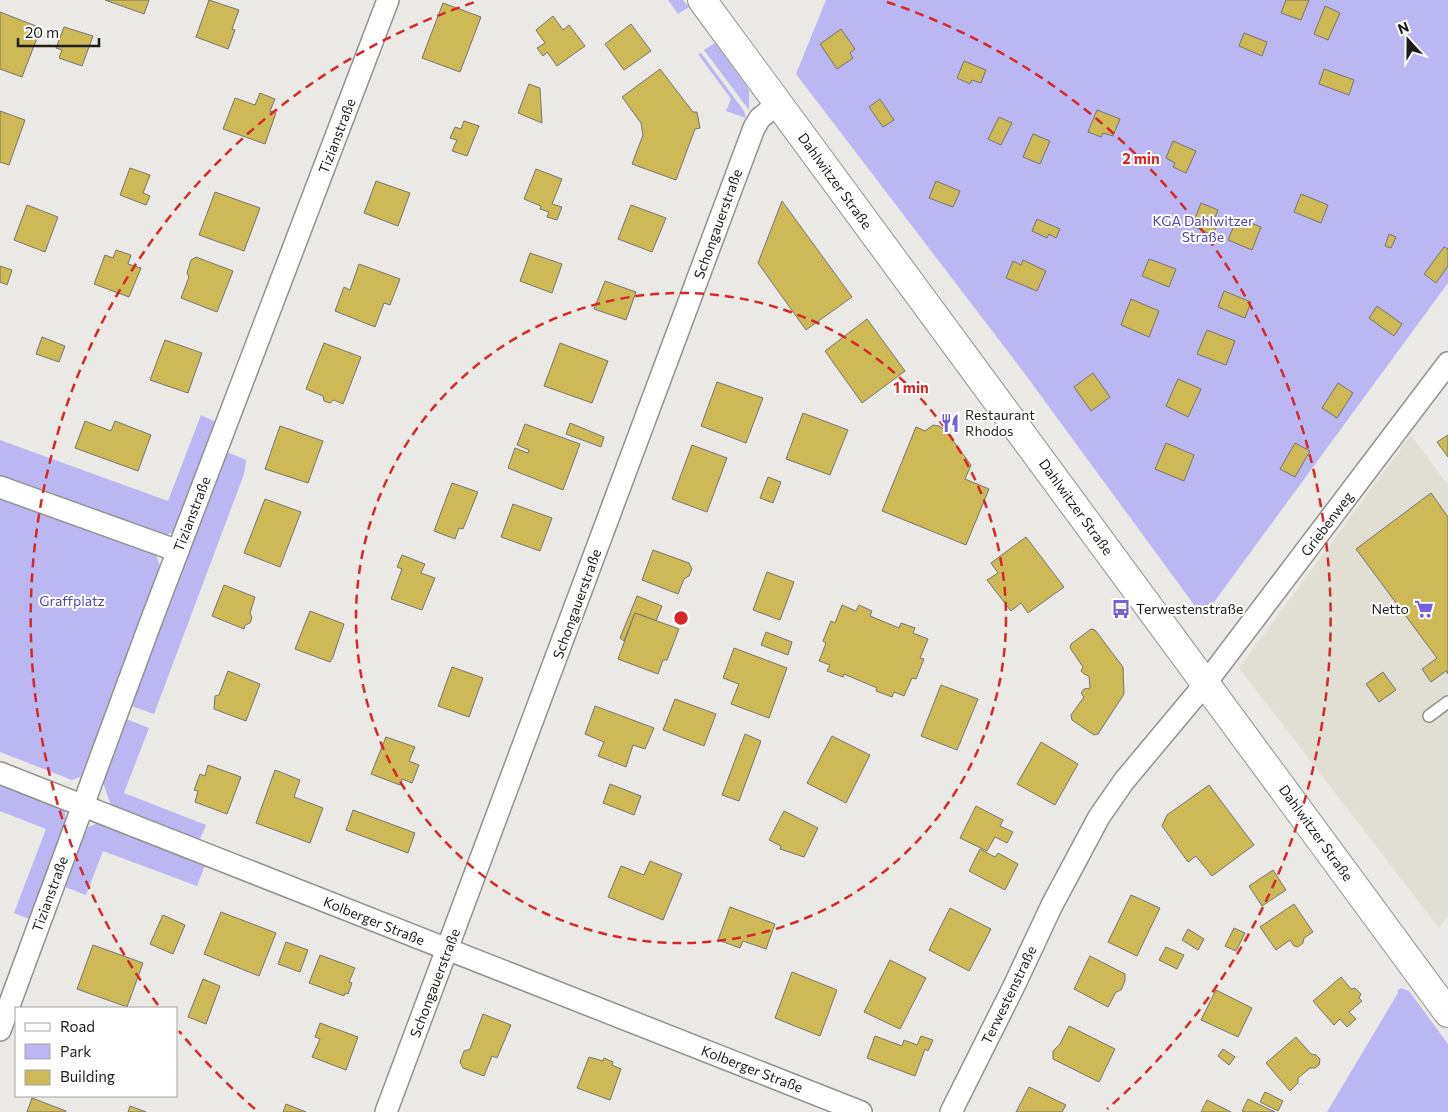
<svg xmlns="http://www.w3.org/2000/svg" width="1448" height="1112" font-family="Commissioner,sans-serif">
  <style>
    .built { fill: #e1dfd4 }
    .green { fill: #bab7f3 }
    .building { fill: #cdb955; stroke: #767672 }
    .lines { fill: none; stroke-linecap: round; stroke-linejoin: round }
    .lane-casing { stroke: #92918e; stroke-width: 14 }
    .street-casing { stroke: #92918e; stroke-width: 24 }
    .secondary-casing { stroke: #92918e; stroke-width: 30 }
    .lane { stroke: #fff; stroke-width: 11 }
    .street { stroke: #fff; stroke-width: 21 }
    .secondary { stroke: #fff; stroke-width: 28 }
    .ring { fill: none; stroke: #d62828; stroke-width: 2.5; stroke-dasharray: 9 6 }
    .labels { text-anchor: middle; stroke-width: 4; stroke-linejoin: round; paint-order: stroke }
    .street-label { font-size: 14px; fill: #1c1c1b; stroke: #fff }
    .park-label { font-size: 14px; fill: #5544a7; stroke: #fff }
    .poi-label { font-size: 14px; fill: #1c1c1b; stroke: #fff; text-anchor: start }
    .centre { fill: #d62828; stroke: #fff; stroke-width: 2.5 }
    .ring-label { font-size: 15px; text-anchor: middle; font-weight: bold; fill: #d62828; stroke: #fff; stroke-width: 4; stroke-linejoin: round; paint-order: stroke }
  </style>
  <rect width="100%" height="100%" fill="#eae9e5"/>
  <polygon class="built" points="1411,435 1448,485 1448,915 1439,928 1239,668"/>
  <g class="green">
    <polygon points="668,0 683,0 689,7 678,14"/>
    <polygon points="826,0 1448,0 1448,283 1203,617 1022,370 796,74"/>
    <polygon points="715,43 749,90 749,110 704,50"/>
    <polygon points="701,53 744,111 746,118 726,111 731,99 698,54"/>
    <polygon points="201,415 220,424 179,528 164,537 0,479 0,440 168,501"/>
    <polygon points="227,452 246,460 244,474 154,714 129,705"/>
    <polygon points="0,499 156,555 161,569 85,775 72,780 0,752"/>
    <polygon points="124,718 149,728 124,793 206,825 199,841 119,812 110,803 102,779"/>
    <polygon points="0,783 60,807 65,812 66,822 34,921 14,913 46,829 0,811"/>
    <polygon points="98,823 207,860 197,886 103,851 86,895 65,887 81,841 88,827"/>
    <polygon points="1401,988 1409,991 1448,1044 1448,1112 1327,1112 1398,993 1397,991"/>
  </g>
  <g class="building">
    <polygon points="105,0 149,0 144,14"/>
    <polygon points="209,0 239,10 232,29 235,30 228,49 196,37"/>
    <polygon points="1286,0 1309,0 1301,20 1281,13"/>
    <polygon points="443,3 481,17 460,72 422,58"/>
    <polygon points="1325,6 1340,13 1328,40 1314,34"/>
    <polygon points="0,12 41,28 22,77 0,69"/>
    <polygon points="553,16 563,30 569,25 585,46 557,66 547,52 543,56 537,48 545,43 536,30"/>
    <polygon points="631,24 651,51 624,70 605,44"/>
    <polygon points="64,27 93,36 82,66 59,58 62,50 56,48"/>
    <polygon points="841,29 855,49 850,53 853,58 837,69 820,44"/>
    <polygon points="1244,33 1267,42 1262,56 1239,46"/>
    <polygon points="964,61 986,70 981,83 972,80 970,84 957,78"/>
    <polygon points="660,69 693,112 697,112 700,128 695,129 676,180 632,164 643,135 641,123 622,97"/>
    <polygon points="1324,69 1354,80 1349,95 1319,84"/>
    <polygon points="529,84 540,88 542,123 518,113"/>
    <polygon points="260,93 275,99 270,111 276,113 265,144 223,129 235,98 255,105"/>
    <polygon points="880,99 894,120 883,127 869,107"/>
    <polygon points="1097,110 1120,119 1113,136 1103,133 1101,137 1088,132"/>
    <polygon points="0,111 25,120 9,165 0,162"/>
    <polygon points="999,117 1012,123 1001,145 988,139"/>
    <polygon points="464,121 479,126 467,156 452,151 457,140 450,138 455,127 461,129"/>
    <polygon points="1033,134 1050,141 1040,164 1023,157"/>
    <polygon points="1173,141 1196,151 1186,173 1173,167 1175,163 1166,158"/>
    <polygon points="130,168 150,175 143,193 150,196 146,205 120,195"/>
    <polygon points="536,169 562,179 552,204 562,207 557,220 547,217 549,212 540,209 541,206 524,199"/>
    <polygon points="376,181 410,193 398,226 364,213"/>
    <polygon points="936,181 960,191 953,207 929,198"/>
    <polygon points="215,192 260,208 244,251 199,235"/>
    <polygon points="1301,194 1328,205 1321,223 1294,212"/>
    <polygon points="782,201 852,297 806,330 758,263"/>
    <polygon points="1201,203 1218,210 1214,220 1218,222 1213,235 1192,226"/>
    <polygon points="27,205 58,217 45,252 14,240"/>
    <polygon points="631,205 666,218 652,252 618,239"/>
    <polygon points="1237,218 1261,227 1252,250 1228,240"/>
    <polygon points="1037,219 1060,229 1056,238 1049,234 1047,238 1032,231"/>
    <polygon points="1389,234 1396,237 1391,248 1385,246"/>
    <polygon points="1444,247 1448,249 1448,266 1436,283 1424,274"/>
    <polygon points="116,250 131,255 128,264 141,268 129,297 94,284 105,255 113,258"/>
    <polygon points="530,253 562,264 552,293 520,281"/>
    <polygon points="196,257 233,271 217,312 181,298 189,277 187,273 191,260"/>
    <polygon points="1149,259 1176,269 1169,287 1142,276"/>
    <polygon points="1023,260 1046,271 1037,291 1006,278 1013,261 1021,265"/>
    <polygon points="359,264 400,279 390,305 384,303 375,327 335,311 344,287 350,290"/>
    <polygon points="0,266 12,270 7,285 0,282"/>
    <polygon points="605,281 636,292 626,320 594,309"/>
    <polygon points="1224,291 1251,302 1245,318 1218,307"/>
    <polygon points="1131,299 1159,311 1149,337 1121,325"/>
    <polygon points="1377,306 1402,324 1394,336 1369,318"/>
    <polygon points="867,319 905,371 862,403 825,351"/>
    <polygon points="1207,330 1235,341 1226,365 1197,354"/>
    <polygon points="42,337 65,346 59,362 36,354"/>
    <polygon points="165,340 202,353 188,393 150,380"/>
    <polygon points="324,343 361,357 343,404 334,400 330,403 324,401 323,396 306,389"/>
    <polygon points="560,343 608,361 592,403 544,386"/>
    <polygon points="1093,373 1110,397 1091,411 1074,387"/>
    <polygon points="1178,379 1201,389 1188,417 1166,406"/>
    <polygon points="717,382 763,398 746,443 701,426"/>
    <polygon points="1338,383 1353,393 1337,418 1322,408"/>
    <polygon points="803,413 848,430 830,475 786,459"/>
    <polygon points="85,421 111,431 115,421 151,435 138,471 75,448"/>
    <polygon points="570,423 604,437 601,447 566,434"/>
    <polygon points="525,424 580,444 563,490 508,468 515,448 528,453 529,450 517,445"/>
    <polygon points="933,425 939,426 946,431 971,465 965,479 989,489 966,545 882,511 916,427 925,431"/>
    <polygon points="280,426 323,441 308,483 265,469"/>
    <polygon points="1448,435 1448,457 1437,442"/>
    <polygon points="1166,443 1194,455 1184,481 1155,469"/>
    <polygon points="1295,443 1310,451 1295,477 1280,469"/>
    <polygon points="692,445 727,458 707,512 672,499"/>
    <polygon points="768,477 781,482 773,503 760,498"/>
    <polygon points="452,483 478,492 463,529 459,528 455,539 434,531"/>
    <polygon points="1431,493 1448,517 1448,674 1446,671 1431,682 1422,669 1437,658 1356,549"/>
    <polygon points="265,499 301,512 280,567 244,553"/>
    <polygon points="513,504 552,518 540,551 501,537"/>
    <polygon points="1026,537 1064,587 1028,613 1021,603 1011,611 987,580 998,573 991,563"/>
    <polygon points="653,550 689,563 692,569 689,576 684,579 678,594 642,580"/>
    <polygon points="402,555 425,564 421,573 435,578 422,610 391,599 402,569 397,567"/>
    <polygon points="767,572 794,582 780,620 753,610"/>
    <polygon points="224,585 255,597 250,613 252,618 250,623 245,625 244,629 212,616"/>
    <polygon points="637,596 662,606 656,621 635,613 624,641 620,638"/>
    <polygon points="842,605 856,611 859,605 872,611 870,616 899,628 901,623 915,628 913,633 928,639 920,658 924,659 916,679 912,678 904,696 894,692 892,697 876,691 877,688 844,674 843,677 827,671 830,665 819,661 826,643 823,641 831,621 835,623"/>
    <polygon points="310,611 344,624 333,657 330,662 295,649"/>
    <polygon points="635,613 679,629 667,660 663,660 658,674 618,659"/>
    <polygon points="1091,629 1095,630 1123,667 1124,694 1098,734 1094,735 1072,720 1071,715 1084,697 1081,693 1084,689 1090,688 1089,676 1084,674 1081,671 1083,667 1070,648 1071,644"/>
    <polygon points="766,632 792,642 788,655 761,645"/>
    <polygon points="734,648 787,668 769,718 731,704 739,684 723,678"/>
    <polygon points="452,667 483,678 469,717 438,706"/>
    <polygon points="228,671 260,684 246,721 214,709 215,696 219,695"/>
    <polygon points="1383,672 1396,690 1379,702 1366,684"/>
    <polygon points="941,685 978,699 957,750 921,736"/>
    <polygon points="675,699 716,714 704,746 663,730"/>
    <polygon points="595,706 654,728 645,749 633,745 626,767 598,756 604,742 585,734"/>
    <polygon points="745,734 761,741 739,801 722,795"/>
    <polygon points="832,736 870,755 846,803 807,783"/>
    <polygon points="386,737 415,747 409,761 419,765 412,783 402,779 400,785 371,774"/>
    <polygon points="1041,742 1078,764 1055,805 1017,784"/>
    <polygon points="208,765 241,777 227,814 195,802 198,791 194,790 200,774 205,776"/>
    <polygon points="275,770 300,780 294,797 323,808 310,843 256,823"/>
    <polygon points="610,784 641,796 634,815 603,803"/>
    <polygon points="1209,785 1254,845 1212,876 1196,856 1188,862 1162,826 1167,815"/>
    <polygon points="976,806 1003,820 1000,826 1013,832 1007,843 995,837 987,851 960,838"/>
    <polygon points="353,810 415,833 408,853 346,830"/>
    <polygon points="784,811 818,828 804,857 780,849 781,846 769,840"/>
    <polygon points="980,849 995,857 998,853 1018,864 1005,890 969,871"/>
    <polygon points="650,861 682,874 663,920 608,897 621,866 644,875"/>
    <polygon points="1273,870 1286,890 1262,906 1249,886"/>
    <polygon points="1131,895 1160,908 1137,956 1108,942"/>
    <polygon points="1294,904 1313,932 1304,938 1303,943 1298,947 1294,946 1290,940 1276,950 1260,927"/>
    <polygon points="730,907 775,924 766,949 743,941 740,948 718,940"/>
    <polygon points="950,908 991,929 969,971 929,950"/>
    <polygon points="221,912 276,933 259,976 204,954"/>
    <polygon points="163,915 185,925 173,954 150,944"/>
    <polygon points="1234,928 1245,933 1236,951 1225,946"/>
    <polygon points="1188,929 1204,939 1198,950 1182,940"/>
    <polygon points="286,942 308,950 300,972 278,964"/>
    <polygon points="93,945 143,963 127,1007 77,989"/>
    <polygon points="1166,947 1184,955 1177,969 1159,960"/>
    <polygon points="320,955 355,968 349,982 352,983 348,994 345,993 344,996 309,983"/>
    <polygon points="1090,956 1125,974 1125,981 1121,990 1116,992 1108,1007 1074,989"/>
    <polygon points="890,960 926,978 900,1029 864,1012"/>
    <polygon points="792,972 837,990 820,1036 775,1018"/>
    <polygon points="1341,977 1351,989 1355,988 1361,994 1359,998 1362,1001 1349,1012 1356,1019 1347,1027 1340,1019 1334,1025 1313,1001"/>
    <polygon points="203,979 220,986 206,1024 188,1017"/>
    <polygon points="1216,990 1252,1008 1238,1037 1201,1020"/>
    <polygon points="483,1014 511,1025 497,1058 492,1056 484,1076 463,1068 460,1062 464,1051 470,1049"/>
    <polygon points="320,1023 358,1037 346,1070 312,1057 320,1039 315,1037"/>
    <polygon points="1069,1026 1115,1049 1099,1082 1053,1059 1053,1051 1060,1044"/>
    <polygon points="875,1036 902,1046 904,1040 917,1045 921,1036 933,1040 928,1051 925,1049 915,1076 867,1058"/>
    <polygon points="1296,1037 1311,1054 1316,1055 1320,1059 1319,1065 1315,1068 1310,1068 1298,1078 1298,1083 1290,1091 1266,1063"/>
    <polygon points="1223,1049 1235,1057 1229,1065 1218,1056"/>
    <polygon points="589,1057 603,1061 604,1058 613,1062 612,1065 621,1069 610,1100 577,1088"/>
    <polygon points="1029,1087 1066,1105 1062,1112 1016,1112"/>
    <polygon points="1265,1092 1283,1101 1278,1111 1260,1102"/>
    <polygon points="32,1098 66,1111 66,1112 27,1112"/>
    <polygon points="1248,1099 1275,1112 1245,1112 1242,1111"/>
    <polygon points="1207,1100 1231,1112 1201,1112"/>
    <polygon points="286,1104 306,1112 283,1112"/>
    <polygon points="130,1106 146,1112 128,1112"/>
  </g>
  <g class="lines">
    <g class="lane-casing">
      <polyline id="lane" points="1429,716 1448,702"/>
    </g>
    <g class="street-casing">
      <g id="street">
        <polyline points="0,487 178,551"/>
        <polyline points="0,773 861,1112"/>
        <polyline points="0,1030 150,624 388,0"/>
        <polyline points="386,1112 754,128 760,118 778,104"/>
        <polyline points="951,1112 1014,986 1052,905 1099,817 1124,781 1205,684 1448,363"/>
      </g>
    </g>
    <g class="secondary-casing">
      <polyline id="secondary" points="702,0 1448,1013"/>
    </g>
    <use href="#lane" class="lane"/>
    <use href="#street" class="street"/>
    <use href="#secondary" class="secondary"/>
  </g>
  <g class="ring">
    <circle cx="681" cy="618" r="325"/>
    <path d="M255 1109A650 650 0 0 1 179 1031M158 1005A650 650 0 0 1 475 2M887 2A650 650 0 0 1 1107 1109"/>
  </g>
  <defs>
    <g id="restaurant-bare" transform="scale(1.5)"><path d="M-5-6h1v4h1v-4h1v4h1v-4h1v5L-1.5 .5V6h-2V.5L-5-1ZM5-6V6H3V1.5H1.5Q1.5-4 5-6Z" fill="#7460da" stroke="#fff" stroke-width="2.5" paint-order="stroke"/></g>
    <g id="bus-bare" transform="scale(1.5)"><path d="M-5-6H5V4H4V6H2V4H-2V6H-4V4H-5ZM-3.5-4V0h7V-4ZM-3.5 1.2v1.5H-2V1.2ZM2 1.2v1.5H3.5V1.2Z" fill="#7460da" stroke="#fff" stroke-width="2.5" paint-order="stroke"/></g>
    <g id="supermarket-bare" transform="scale(1.5)"><path d="M-6-5.5h2.5l.6 2H6L4.5 2H-2.5L-4.4-4H-6ZM-1.5 3.2a1.3 1.3 0 1 0 .1 0ZM3 3.2a1.3 1.3 0 1 0 .1 0Z" fill="#7460da" stroke="#fff" stroke-width="2.5" paint-order="stroke"/></g>
  </defs>
  <g fill-rule="evenodd">
    <use href="#restaurant-bare" x="950" y="423"/>
    <use href="#bus-bare" x="1121" y="609"/>
    <use href="#supermarket-bare" x="1424" y="609"/>
  </g>
  <g class="labels">
    <g class="street-label">
      <text transform="translate(337 136) rotate(-69)" y="5">Tizianstraße</text>
      <text transform="translate(835 181) rotate(54)" y="5">Dahlwitzer Straße</text>
      <text transform="translate(718 224) rotate(-70)" y="5">Schongauerstraße</text>
      <text transform="translate(1076 507) rotate(54)" y="5">Dahlwitzer Straße</text>
      <text transform="translate(192 514) rotate(-69)" y="5">Tizianstraße</text>
      <text transform="translate(1327 524) rotate(-53)" y="5">Griebenweg</text>
      <text transform="translate(577 604) rotate(-70)" y="5">Schongauerstraße</text>
      <text transform="translate(1316 833) rotate(54)" y="5">Dahlwitzer Straße</text>
      <text transform="translate(50 894) rotate(-70)" y="5">Tizianstraße</text>
      <text transform="translate(374 921) rotate(22)" y="5">Kolberger Straße</text>
      <text transform="translate(435 983) rotate(-69)" y="5">Schongauerstraße</text>
      <text transform="translate(1009 995) rotate(-64)" y="5">Terwestenstraße</text>
      <text transform="translate(752 1069) rotate(21)" y="5">Kolberger Straße</text>
    </g>
    <g class="park-label">
      <text x="1203" y="226">KGA Dahlwitzer<tspan x="1203" dy="16">Straße</tspan></text>
      <text x="72" y="606">Graffplatz</text>
    </g>
    <g class="poi-label">
      <text x="965" y="420">Restaurant<tspan x="965" dy="16">Rhodos</tspan></text>
      <text x="1136" y="614">Terwestenstraße</text>
      <text x="1409" y="614" text-anchor="end">Netto</text>
    </g>
  </g>
  <circle cx="681" cy="618" r="8" class="centre"/>
  <g class="ring-label">
    <text x="1141" y="164">2 min</text>
    <text x="911" y="393">1 min</text>
  </g>
  <rect x="15" y="1007" width="162" height="90" fill="#ffffff" stroke="#a4a4a4"/>
  <rect x="25" y="1023" width="25" height="8" fill="#ffffff" stroke="#a4a4a4"/>
  <text x="60" y="1032" font-size="15" fill="#1c1c1b">Road</text>
  <rect x="25" y="1044" width="25" height="15" fill="#bab7f3" stroke="#a4a4a4"/>
  <text x="60" y="1057" font-size="15" fill="#1c1c1b">Park</text>
  <rect x="25" y="1070" width="25" height="15" fill="#cdb955" stroke="#a4a4a4"/>
  <text x="60" y="1082" font-size="15" fill="#1c1c1b">Building</text>
  <g transform="translate(1408 40) rotate(339)" stroke="#ffffff" stroke-width="4" paint-order="stroke">
  <path d="M0-4L9 19L0 12L-9 19Z" fill="#1c1c1b"/>
  <text y="-8" font-size="14" font-weight="bold" text-anchor="middle" fill="#1c1c1b">N</text>
  </g>
  <path d="M18 38v8h81v-8" fill="none" stroke="#1c1c1b" stroke-width="2.5"/>
  <text x="25" y="38" font-size="15" fill="#1c1c1b" stroke="#ffffff" stroke-width="4" paint-order="stroke">20 m</text>
</svg>
